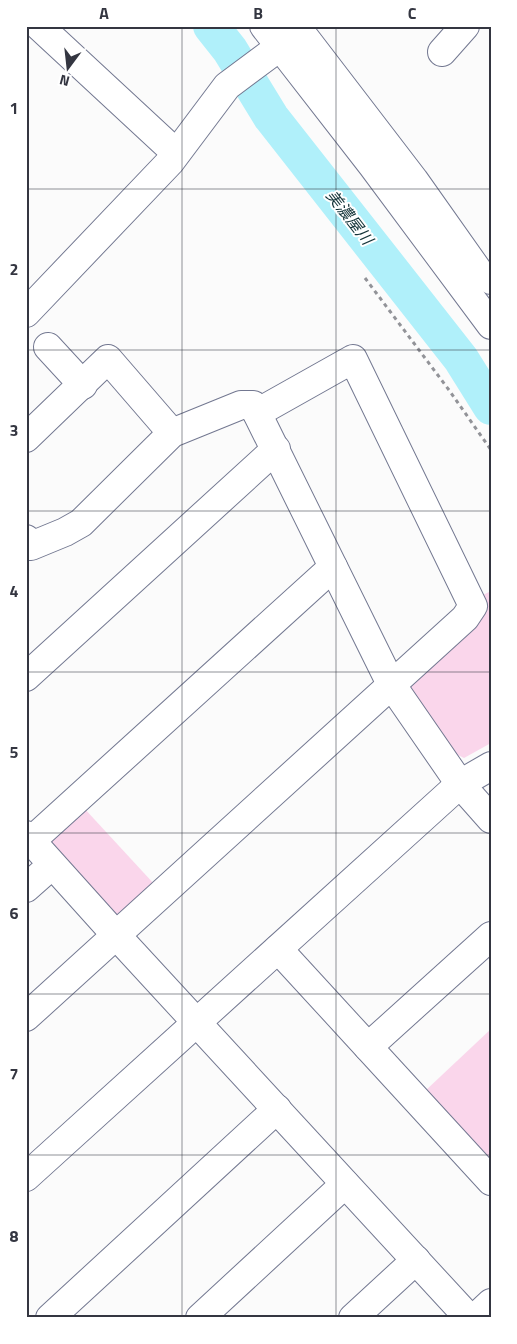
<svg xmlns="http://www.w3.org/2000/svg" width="517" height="1344" font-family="'Titillium Web','Noto Sans JP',sans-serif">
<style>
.green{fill:#fad6eb}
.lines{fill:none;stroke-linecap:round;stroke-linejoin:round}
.river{stroke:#b0f0fa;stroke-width:36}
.minor-casing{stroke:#737891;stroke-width:30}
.path{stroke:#929398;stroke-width:3;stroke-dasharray:4 4;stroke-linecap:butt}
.minor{stroke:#fff;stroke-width:28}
.grid{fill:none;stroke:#343641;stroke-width:1;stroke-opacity:0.55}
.labels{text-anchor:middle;stroke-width:4;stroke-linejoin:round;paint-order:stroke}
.water-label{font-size:16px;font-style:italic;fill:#133338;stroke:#fff}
.neatline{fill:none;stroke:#343641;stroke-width:2}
.grid-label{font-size:16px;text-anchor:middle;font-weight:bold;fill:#343641}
</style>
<rect width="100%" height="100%" fill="#fbfbfb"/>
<g class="green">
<polygon points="491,591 491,743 464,758 448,750 407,692 408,680 477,598"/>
<polygon points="83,807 155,885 122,917 113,916 48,846 51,835"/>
<polygon points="491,1029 491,1165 424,1092"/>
</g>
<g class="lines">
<polyline class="river" points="211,26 230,50 271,117 461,359 491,407"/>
<defs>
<g id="minor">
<polyline points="39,26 176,153"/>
<polyline points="264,26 372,165 491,325"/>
<polyline points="296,26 414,180 479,272 491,280"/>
<polyline points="442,52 465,26"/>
<polyline points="26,313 170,162 227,86 270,54 291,26"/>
<polyline points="48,347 83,385"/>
<polyline points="26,438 108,359 172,433"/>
<polyline points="26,539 31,546 65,532 81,523 172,433 241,405 253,405 391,684 460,784 491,819"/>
<polyline points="26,677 276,449"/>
<polyline points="26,835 115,934 469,1318"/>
<polyline points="31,841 333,567"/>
<polyline points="26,888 52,865"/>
<polyline points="491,936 368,1047 491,1181"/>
<polyline points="278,949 368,1047"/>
<polyline points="26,1017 465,618 473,606 353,359 257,413"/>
<polyline points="26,1177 460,784 491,766"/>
<polyline points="50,1318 277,1109"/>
<polyline points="200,1318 345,1184"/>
<polyline points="353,1318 416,1260"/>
<polyline points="475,1318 491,1303"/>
</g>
</defs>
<use href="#minor" class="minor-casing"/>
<polyline class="path" points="365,278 449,390 491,450"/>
<use href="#minor" class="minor"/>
</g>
<path class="grid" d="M182 26V1318M336 26V1318M26 189H491M26 350H491M26 511H491M26 672H491M26 833H491M26 994H491M26 1155H491"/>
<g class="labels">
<g class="water-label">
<text transform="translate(350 217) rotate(52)" y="6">美濃屋川</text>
</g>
</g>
<rect width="517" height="1344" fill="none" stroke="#ffffff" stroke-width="55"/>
<g transform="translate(68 68) rotate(195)" stroke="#ffffff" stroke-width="4" paint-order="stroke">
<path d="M0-4L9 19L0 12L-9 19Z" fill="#343641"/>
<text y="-8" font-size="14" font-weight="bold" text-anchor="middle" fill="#343641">N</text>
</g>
<rect x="28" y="28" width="462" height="1288" class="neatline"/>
<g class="grid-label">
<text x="104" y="19">A</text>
<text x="258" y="19">B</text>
<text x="412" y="19">C</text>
<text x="14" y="114">1</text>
<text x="14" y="275">2</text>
<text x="14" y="436">3</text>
<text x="14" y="597">4</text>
<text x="14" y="758">5</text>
<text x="14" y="919">6</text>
<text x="14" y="1080">7</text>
<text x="14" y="1242">8</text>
</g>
</svg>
